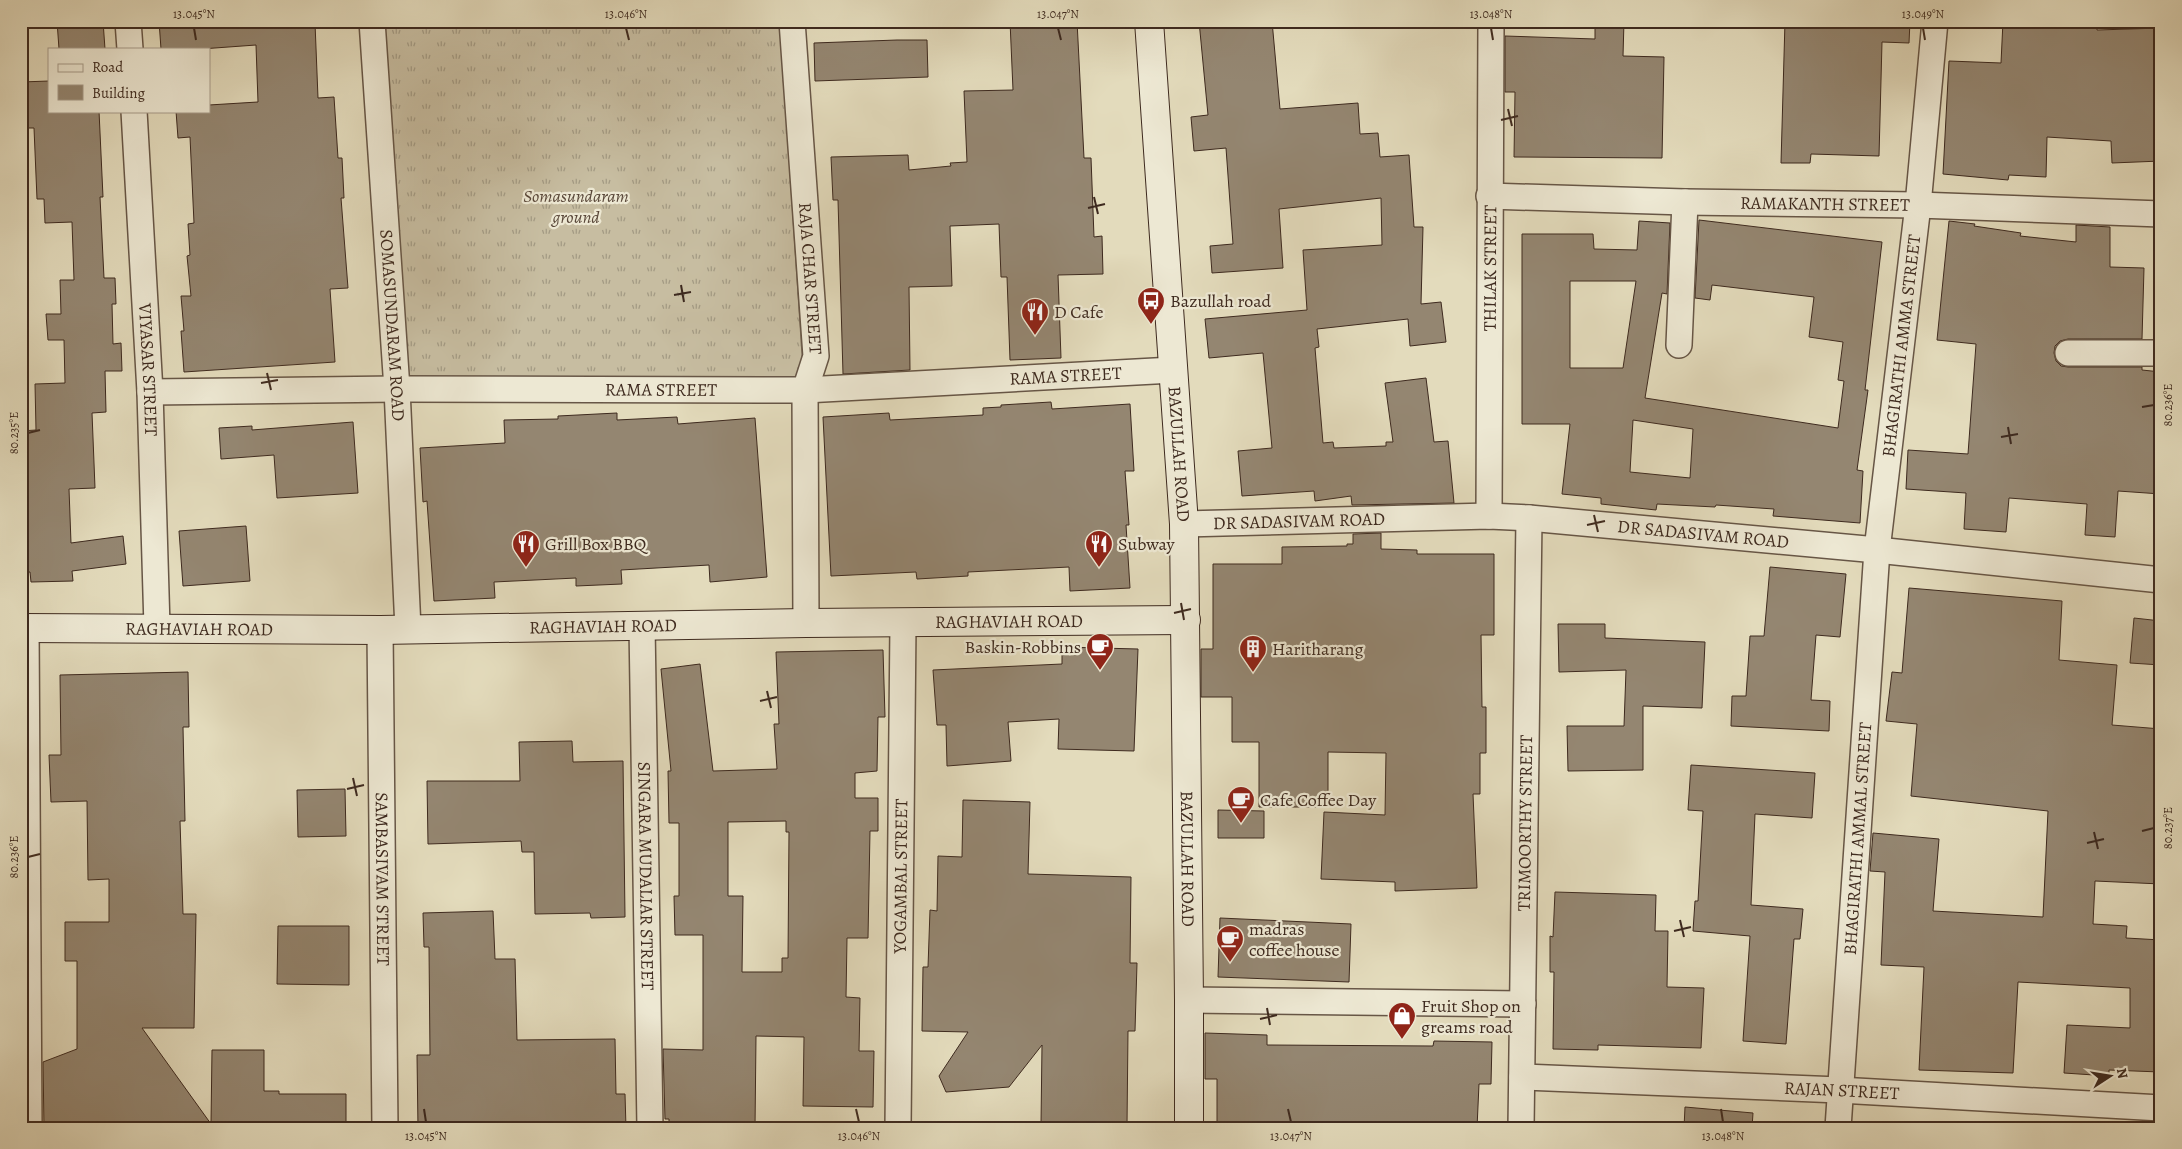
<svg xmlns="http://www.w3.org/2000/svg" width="2182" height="1149" font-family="Alegreya,serif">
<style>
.grass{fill:url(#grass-tufts);stroke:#827460}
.building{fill:#948671;stroke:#3e2a1f;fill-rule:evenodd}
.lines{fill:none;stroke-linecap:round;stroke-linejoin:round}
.street-casing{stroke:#675646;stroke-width:28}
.secondary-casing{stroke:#3e2a1f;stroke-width:30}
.street{stroke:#ede8d3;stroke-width:25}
.secondary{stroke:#ede8d3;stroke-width:28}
.ticks{fill:none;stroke:#3e2a1f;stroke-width:2}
.labels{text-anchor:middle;stroke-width:4.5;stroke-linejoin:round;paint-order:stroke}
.park-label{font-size:18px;font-style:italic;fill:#594739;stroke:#ede8d3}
.street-label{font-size:18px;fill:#3e2a1f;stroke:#ede8d3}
.poi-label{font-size:18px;fill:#3e2a1f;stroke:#ede8d3;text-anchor:start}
.neatline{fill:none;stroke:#3e2a1f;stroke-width:2}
.ticks-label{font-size:12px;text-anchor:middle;fill:#3e2a1f}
</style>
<defs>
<pattern id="grass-tufts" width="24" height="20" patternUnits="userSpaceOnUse" patternTransform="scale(1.25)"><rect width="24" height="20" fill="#c7bda1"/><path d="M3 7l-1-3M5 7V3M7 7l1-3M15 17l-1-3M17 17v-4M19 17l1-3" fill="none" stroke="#a39a83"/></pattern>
</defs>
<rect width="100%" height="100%" fill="#e3dbbc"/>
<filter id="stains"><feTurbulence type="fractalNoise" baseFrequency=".004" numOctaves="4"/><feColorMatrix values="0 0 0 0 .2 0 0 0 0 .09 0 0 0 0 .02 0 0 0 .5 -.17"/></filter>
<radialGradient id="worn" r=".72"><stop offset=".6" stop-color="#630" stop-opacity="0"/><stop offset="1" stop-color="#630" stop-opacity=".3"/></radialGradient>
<polygon class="grass" points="376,21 780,21 804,386 402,397"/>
<g class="building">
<polygon points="57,21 103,21 105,49 59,49"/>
<polygon points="159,21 239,21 239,26 315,23 318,98 334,97 338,158 342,158 344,198 341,198 348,288 330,289 335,362 184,372 181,331 184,331 181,296 191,296 187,256 190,255 188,224 194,223 190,137 178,138 176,111 209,111 209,105 258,102 256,45 201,49 161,49"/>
<polygon points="1010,21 1077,21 1084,158 1091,158 1094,237 1102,236 1103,274 1058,275 1061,358 1010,360 1007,277 1001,277 999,224 950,226 952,286 909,287 910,370 843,374 838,200 833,200 831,157 908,155 909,170 951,166 950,163 967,162 964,91 1013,90"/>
<polygon points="1199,21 1272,21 1280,109 1358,103 1360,134 1378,133 1380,157 1409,155 1414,227 1423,227 1421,304 1441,302 1446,342 1410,346 1408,319 1317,329 1319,347 1315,348 1323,443 1333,442 1334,448 1386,446 1386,442 1393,442 1385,383 1426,378 1434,442 1448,441 1454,503 1352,505 1351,496 1315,501 1314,491 1242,496 1238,451 1272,448 1263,353 1209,358 1205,319 1307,310 1303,250 1382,245 1381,198 1279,209 1283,268 1212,273 1210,246 1233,244 1226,148 1194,151 1191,117 1208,115"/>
<polygon points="1595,21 1624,21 1623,56 1664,57 1662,158 1514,157 1515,92 1505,92 1505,36 1595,39"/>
<polygon points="1785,21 1910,21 1909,43 1882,42 1879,156 1811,154 1810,163 1781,163"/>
<polygon points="2003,21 2097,21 2097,30 2161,28 2161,161 2112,163 2111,141 2047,137 2046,177 2009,175 2008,180 1943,174 1949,61 2001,63"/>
<polygon points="897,40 927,40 928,77 815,81 814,43"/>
<polygon points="49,81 49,111 99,111 103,197 100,197 104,278 115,278 116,304 112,304 113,344 121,343 122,371 105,371 106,412 92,413 95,488 69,489 71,543 123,536 126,564 72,571 73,581 31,582 30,572 21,572 21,431 36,430 35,384 65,383 64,340 48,340 46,314 61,314 60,280 74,280 72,222 45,223 44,199 37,199 34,128 21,128 21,82"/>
<path d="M1699 220 1882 242 1865 390H1868L1857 470 1863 471 1860 523 1773 516 1774 509 1716 505 1715 507 1657 504 1656 510 1601 504V498L1562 494 1570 424H1522V234H1593L1594 249 1637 250 1639 221 1670 223 1667 294 1662 293 1645 398 1838 428 1844 381 1838 380 1843 342 1809 337 1814 297 1712 285 1710 300 1695 298ZM1570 281H1636L1623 368H1570ZM1633 420 1693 429 1690 478 1630 472Z"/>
<polygon points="1949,221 1975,224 1974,226 2021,233 2020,236 2076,242 2076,225 2110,227 2110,267 2144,268 2142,339 2068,339 2060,341 2055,346 2054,353 2056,361 2061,366 2068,367 2142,367 2142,370 2161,372 2161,494 2118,491 2115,537 2085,535 2087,504 2009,498 2006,532 1964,529 1966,493 1906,489 1908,450 1968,454 1976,344 1937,340"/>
<polygon points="1051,402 1052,409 1130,404 1134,471 1125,471 1129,525 1126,525 1130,588 1070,591 1069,567 968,572 968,576 917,579 916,572 831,576 823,417 889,413 890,420 983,415 983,408 1001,407 1001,405"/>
<polygon points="617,413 617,420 677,417 678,424 755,418 767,577 710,582 709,565 621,570 622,584 576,586 576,578 494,582 495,598 434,601 427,501 423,502 420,448 505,443 504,420 558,419 558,416"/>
<polygon points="353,422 358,493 277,498 274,455 221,459 219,428 252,426 252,430"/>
<polygon points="246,526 250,581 183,586 179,531"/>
<polygon points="1381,533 1381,549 1417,550 1417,554 1494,554 1494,635 1481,635 1482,707 1486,707 1486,753 1480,753 1480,794 1473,794 1477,888 1395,891 1395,882 1321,879 1324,812 1385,815 1386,753 1328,752 1328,807 1259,807 1259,742 1232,742 1232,697 1201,697 1201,649 1213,649 1213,564 1282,564 1282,547 1347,546 1347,544 1353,544 1353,534"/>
<polygon points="1770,567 1846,574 1840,637 1816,635 1811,700 1830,701 1829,731 1731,726 1732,696 1746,696 1750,636 1764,636"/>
<polygon points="1909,588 2062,601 2059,660 2117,665 2112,725 2161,729 2161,884 2095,881 2093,924 2127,926 2126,938 2161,940 2160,1072 2109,1070 2109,1076 2064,1073 2067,1025 2130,1028 2130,988 2018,982 2013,1073 1919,1070 1924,967 1881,965 1885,872 1870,871 1873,833 1939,839 1933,911 2043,917 2048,811 1911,796 1917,724 1886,721 1892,672 1902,673"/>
<polygon points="2134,618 2161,621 2161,665 2130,663"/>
<polygon points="1558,624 1605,624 1605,638 1705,642 1702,708 1643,706 1643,770 1568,771 1567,726 1624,726 1626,670 1559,672"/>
<polygon points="1062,647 1138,649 1134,751 1058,749 1059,719 1008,722 1011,761 947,766 946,725 937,725 933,670 1062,664"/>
<path d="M883 650 885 717H878L877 771 855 773V798H878V831H870L868 938H847L846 997 860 998 859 1051H874L873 1107 803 1106 804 1037 756 1036 755 1128H669V1119H665L663 1049 703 1050V935H675L674 896H679V823H669L668 771H671L661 669 700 664 713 771 777 769 774 724H779L776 652ZM786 821V832H789L788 958H782V972H742L743 896H728V822Z"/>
<polygon points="188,672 189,727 183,727 185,821 180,821 183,914 196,914 194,1028 142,1028 211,1124 212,1050 264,1050 264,1091 279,1091 279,1094 346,1094 346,1128 44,1128 43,1062 77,1049 77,961 65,961 65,922 109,922 109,879 88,880 87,801 51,802 49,755 61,755 60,675"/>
<polygon points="572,741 573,762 623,761 625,917 591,918 590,913 535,914 534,852 522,852 521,841 428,844 427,781 520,781 519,742"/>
<polygon points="1691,765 1815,773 1812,818 1755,814 1751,905 1803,909 1800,939 1794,939 1786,1044 1743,1041 1750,936 1693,931 1695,901 1698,901 1703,811 1688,810"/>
<polygon points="345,789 346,836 298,837 297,790"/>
<polygon points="963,800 1030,802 1028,874 1131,877 1130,963 1137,963 1135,1031 1128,1031 1127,1125 1041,1124 1042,1045 1009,1087 946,1092 939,1076 968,1032 922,1031 923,967 928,967 930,910 937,911 938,856 962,857"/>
<polygon points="1218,810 1264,811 1264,838 1218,838"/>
<polygon points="1555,892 1656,895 1655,931 1668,931 1667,987 1704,988 1701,1048 1598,1045 1598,1050 1553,1049 1554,972 1550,972 1550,936 1553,937"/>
<polygon points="493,911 495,959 515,959 517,1040 615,1039 616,1094 625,1094 626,1128 418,1128 417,1055 430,1055 429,947 424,947 423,913"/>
<polygon points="1220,918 1351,924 1349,982 1218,977"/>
<polygon points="278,926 349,926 349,985 277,984"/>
<polygon points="1205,1033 1267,1035 1267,1045 1433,1046 1434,1041 1492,1042 1491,1084 1479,1084 1477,1128 1217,1128 1217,1079 1205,1079"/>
<polygon points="1685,1107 1753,1113 1752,1128 1684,1128"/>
</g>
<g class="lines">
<defs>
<g id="street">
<polyline points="128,21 130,49"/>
<path id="s1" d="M372 21 397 389 408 629"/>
<path id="s2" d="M792 21 816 356 805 390 806 623"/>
<path id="s3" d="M134 111 150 392 157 627"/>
<path id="s4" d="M1489 196 1685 202 1918 205 2161 214"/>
<polyline points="1679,345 1685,202"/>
<polyline points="2068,353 2161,353"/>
<path id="s5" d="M150 392 397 389 805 390 1173 370"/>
<path id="s6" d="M1489 516 1491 21"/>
<path id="s7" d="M1184 524 1489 516 1529 518 1877 550 2161 580"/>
<path id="s8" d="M642 625 650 1128"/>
<polyline points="26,627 29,1128"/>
<path id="s9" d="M380 630 385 1128"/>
<polyline points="1189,1000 1523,1004"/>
<path id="s10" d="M1522 1077 1839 1090 2161 1108"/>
<path id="s11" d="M898 1128 903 624"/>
<path id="s12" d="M1521 1128 1529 518"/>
<path id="s13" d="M1838 1128 1877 550 1918 205 1935 21"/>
</g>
<g id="secondary">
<path id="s14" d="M1149 21 1184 524 1189 1000V1128"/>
<path id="s15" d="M21 628 380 630 806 623 1186 620"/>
</g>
</defs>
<use href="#street" class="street-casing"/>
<use href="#secondary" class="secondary-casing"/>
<use href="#street" class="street"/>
<use href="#secondary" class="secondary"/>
</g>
<path class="ticks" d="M194 28 196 40M626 28 629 40M1058 28 1061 40M1491 28 1493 40M1923 28 1925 40M1508 109 1512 126M1501 120 1518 116M1094 197 1098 214M1088 208 1105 204M681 285 684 302M674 295 691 292M267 373 271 390M261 383 278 380M2142 407 2154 405M2008 427 2011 444M28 433 40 430M2001 437 2018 434M1594 515 1598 532M1587 525 1605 521M1181 603 1184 620M1174 613 1191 609M767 691 771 708M760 701 777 697M353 778 357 796M347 789 364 785M2142 831 2154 828M2094 832 2098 849M2087 843 2104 839M28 857 40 854M1680 920 1684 937M1674 931 1691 927M1267 1008 1270 1025M1260 1019 1277 1015M424 1109 426 1122M856 1109 859 1122M1288 1109 1291 1122M1721 1109 1723 1122"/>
<defs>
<symbol id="bus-pin" viewBox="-11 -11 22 30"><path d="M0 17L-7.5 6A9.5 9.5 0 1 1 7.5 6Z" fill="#8f2418" stroke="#ede8d3"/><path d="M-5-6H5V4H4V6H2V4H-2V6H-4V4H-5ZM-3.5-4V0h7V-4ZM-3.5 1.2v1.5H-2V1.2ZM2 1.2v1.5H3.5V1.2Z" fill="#fff"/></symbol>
<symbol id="restaurant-pin" viewBox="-11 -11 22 30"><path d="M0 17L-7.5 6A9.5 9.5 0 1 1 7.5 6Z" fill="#8f2418" stroke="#ede8d3"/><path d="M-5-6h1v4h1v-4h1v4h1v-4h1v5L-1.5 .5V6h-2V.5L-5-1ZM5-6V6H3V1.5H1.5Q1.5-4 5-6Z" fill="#fff"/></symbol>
<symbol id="cafe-pin" viewBox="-11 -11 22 30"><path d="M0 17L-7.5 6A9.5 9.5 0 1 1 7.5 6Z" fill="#8f2418" stroke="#ede8d3"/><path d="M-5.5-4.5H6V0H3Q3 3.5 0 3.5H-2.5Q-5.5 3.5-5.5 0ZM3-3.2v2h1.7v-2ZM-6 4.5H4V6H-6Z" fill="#fff"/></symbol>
<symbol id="building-pin" viewBox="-11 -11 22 30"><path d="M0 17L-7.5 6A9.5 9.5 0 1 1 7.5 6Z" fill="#8f2418" stroke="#ede8d3"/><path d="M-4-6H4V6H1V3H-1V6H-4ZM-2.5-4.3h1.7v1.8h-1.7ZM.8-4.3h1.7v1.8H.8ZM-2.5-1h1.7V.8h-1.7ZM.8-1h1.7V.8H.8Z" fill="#fff"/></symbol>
<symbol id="shop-pin" viewBox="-11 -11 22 30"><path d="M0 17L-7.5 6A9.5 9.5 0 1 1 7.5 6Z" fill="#8f2418" stroke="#ede8d3"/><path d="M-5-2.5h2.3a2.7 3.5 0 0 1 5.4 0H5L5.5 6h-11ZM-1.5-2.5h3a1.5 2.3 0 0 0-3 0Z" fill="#fff"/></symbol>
</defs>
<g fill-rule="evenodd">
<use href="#bus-pin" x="1135" y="285" width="32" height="43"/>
<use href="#restaurant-pin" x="1019" y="296" width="32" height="43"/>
<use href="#restaurant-pin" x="510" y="528" width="32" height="43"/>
<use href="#restaurant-pin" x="1083" y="528" width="32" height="43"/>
<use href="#cafe-pin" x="1084" y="631" width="32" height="43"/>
<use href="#building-pin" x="1237" y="633" width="32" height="43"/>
<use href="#cafe-pin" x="1225" y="784" width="32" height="43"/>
<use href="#cafe-pin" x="1214" y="923" width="32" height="43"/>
<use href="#shop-pin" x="1386" y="1000" width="32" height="43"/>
</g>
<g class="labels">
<g class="park-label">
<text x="576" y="202">Somasundaram<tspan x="576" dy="21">ground</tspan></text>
</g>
<g class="street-label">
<text dy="6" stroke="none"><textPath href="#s4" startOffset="336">RAMAKANTH STREET</textPath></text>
<text dy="6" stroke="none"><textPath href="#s6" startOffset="248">THILAK STREET</textPath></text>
<text dy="6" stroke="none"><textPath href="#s2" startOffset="258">RAJA CHAR STREET</textPath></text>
<text dy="6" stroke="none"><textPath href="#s1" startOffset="305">SOMASUNDARAM ROAD</textPath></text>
<text dy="6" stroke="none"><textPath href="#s13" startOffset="785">BHAGIRATHI AMMA STREET</textPath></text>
<text dy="6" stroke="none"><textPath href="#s3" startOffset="259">VIYASAR STREET</textPath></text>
<text dy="6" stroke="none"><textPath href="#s5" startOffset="916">RAMA STREET</textPath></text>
<text dy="6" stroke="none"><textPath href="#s5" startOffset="511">RAMA STREET</textPath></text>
<text dy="6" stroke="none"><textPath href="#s14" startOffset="434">BAZULLAH ROAD</textPath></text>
<text dy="6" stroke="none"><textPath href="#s7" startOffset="115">DR SADASIVAM ROAD</textPath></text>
<text dy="6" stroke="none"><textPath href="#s7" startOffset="520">DR SADASIVAM ROAD</textPath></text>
<text dy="6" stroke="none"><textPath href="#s15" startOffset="988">RAGHAVIAH ROAD</textPath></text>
<text dy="6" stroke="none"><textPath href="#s15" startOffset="582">RAGHAVIAH ROAD</textPath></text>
<text dy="6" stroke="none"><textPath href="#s15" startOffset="178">RAGHAVIAH ROAD</textPath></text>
<text dy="6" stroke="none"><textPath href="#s12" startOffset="305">TRIMOORTHY STREET</textPath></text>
<text dy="6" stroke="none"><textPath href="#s13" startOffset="290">BHAGIRATHI AMMAL STREET</textPath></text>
<text dy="6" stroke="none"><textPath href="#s14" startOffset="839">BAZULLAH ROAD</textPath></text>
<text dy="6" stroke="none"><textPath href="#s8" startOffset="251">SINGARA MUDALIAR STREET</textPath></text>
<text dy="6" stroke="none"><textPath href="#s11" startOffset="252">YOGAMBAL STREET</textPath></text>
<text dy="6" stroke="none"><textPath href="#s9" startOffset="249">SAMBASIVAM STREET</textPath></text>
<text dy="6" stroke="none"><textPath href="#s10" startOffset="320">RAJAN STREET</textPath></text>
</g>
<g class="poi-label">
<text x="1170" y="307">Bazullah road</text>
<text x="1054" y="318">D Cafe</text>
<text x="545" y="550">Grill Box BBQ</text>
<text x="1118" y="550">Subway</text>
<text x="1081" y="653" text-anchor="end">Baskin-Robbins</text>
<text x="1272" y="655">Haritharang</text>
<text x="1260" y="806">Cafe Coffee Day</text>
<text x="1249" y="935">madras<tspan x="1249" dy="21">coffee house</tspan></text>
<text x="1421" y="1012">Fruit Shop on<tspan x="1421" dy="21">greams road</tspan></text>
</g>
</g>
<rect width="2182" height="1149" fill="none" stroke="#e3dbbc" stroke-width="55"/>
<rect x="48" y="48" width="162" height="65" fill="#ede8d3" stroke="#a79c8b"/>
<rect x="58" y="64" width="25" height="8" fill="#ede8d3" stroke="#a79c8b"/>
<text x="92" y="72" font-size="15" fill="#3e2a1f">Road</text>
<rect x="58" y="85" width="25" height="15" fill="#948671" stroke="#a79c8b"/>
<text x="92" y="98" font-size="15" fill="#3e2a1f">Building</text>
<g transform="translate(2110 1076) rotate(78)" stroke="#ede8d3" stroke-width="4" paint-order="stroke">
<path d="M0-4L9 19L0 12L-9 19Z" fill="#3e2a1f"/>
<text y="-8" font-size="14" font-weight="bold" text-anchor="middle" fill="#3e2a1f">N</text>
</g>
<rect x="28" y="28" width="2126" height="1094" class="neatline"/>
<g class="ticks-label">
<text x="194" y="18">13.045°N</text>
<text x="626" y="18">13.046°N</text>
<text x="1058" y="18">13.047°N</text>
<text x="1491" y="18">13.048°N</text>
<text x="1923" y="18">13.049°N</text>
<text transform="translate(2168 405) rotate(-90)" y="4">80.236°E</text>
<text transform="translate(14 433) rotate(-90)" y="4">80.235°E</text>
<text transform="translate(2168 828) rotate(-90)" y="4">80.237°E</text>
<text transform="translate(14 857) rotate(-90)" y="4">80.236°E</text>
<text x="426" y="1140">13.045°N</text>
<text x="859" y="1140">13.046°N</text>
<text x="1291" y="1140">13.047°N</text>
<text x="1723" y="1140">13.048°N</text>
</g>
<rect width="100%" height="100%" filter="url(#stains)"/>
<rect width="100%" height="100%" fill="url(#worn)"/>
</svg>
